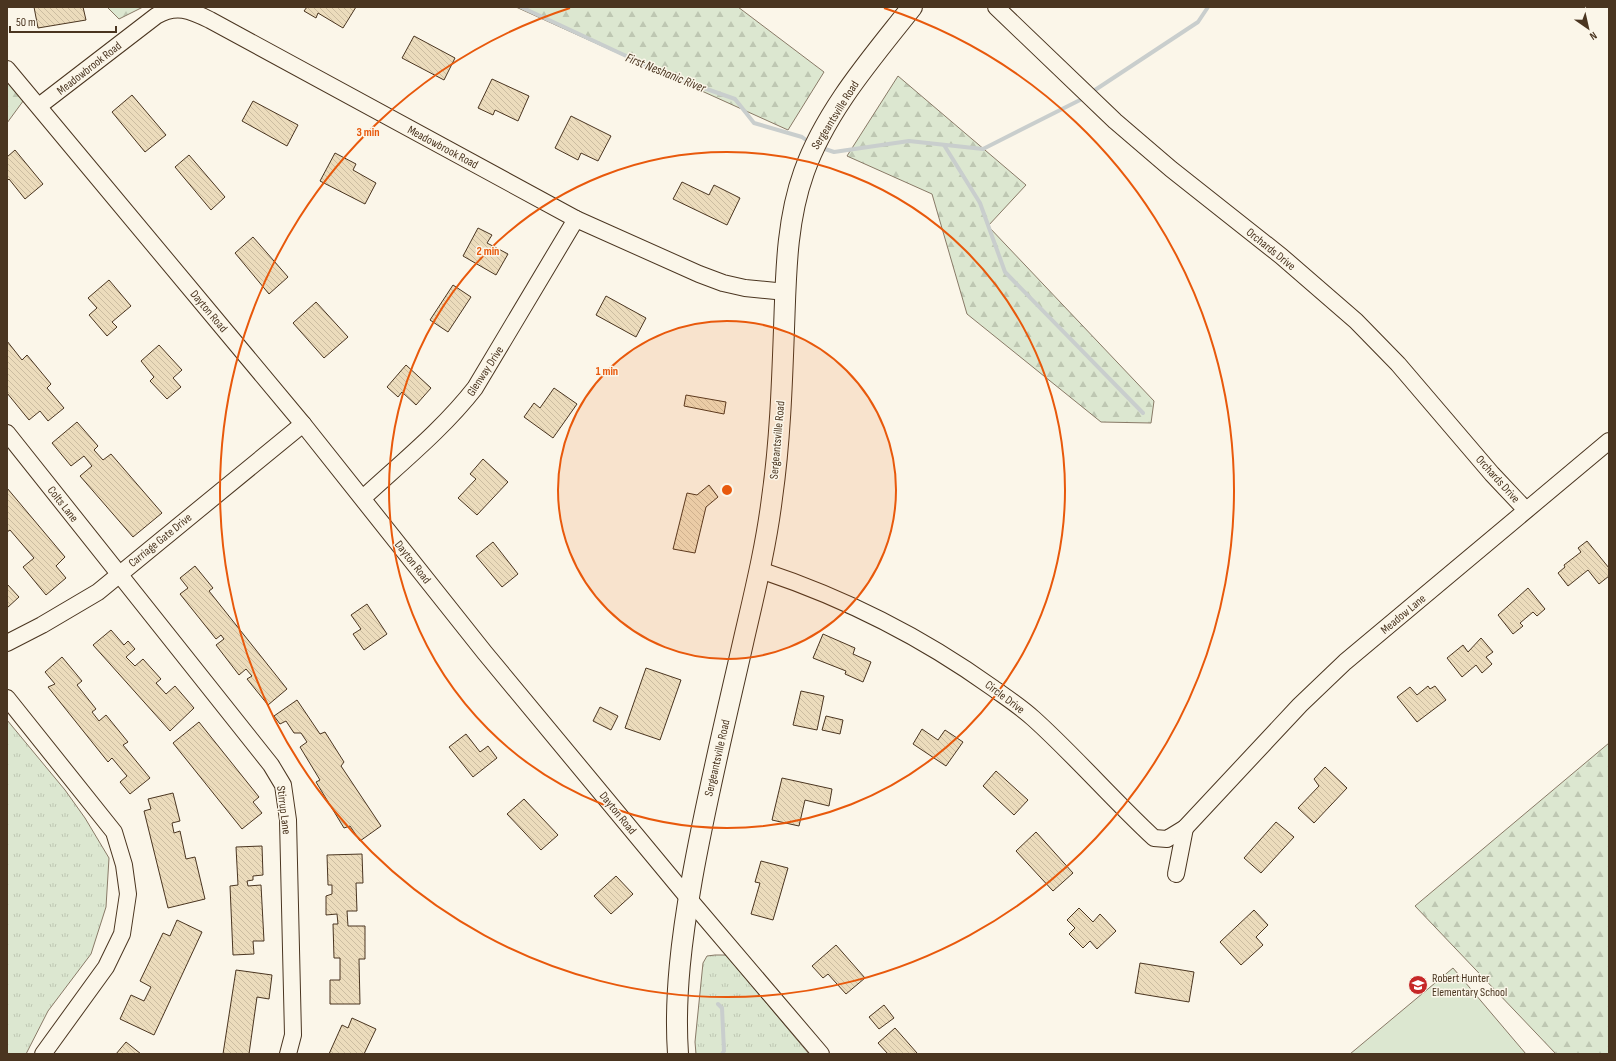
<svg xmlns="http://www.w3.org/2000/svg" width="1616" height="1061" font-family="'Sofia Sans Condensed',sans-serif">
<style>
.grass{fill:url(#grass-tufts);stroke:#887966}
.forest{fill:url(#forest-firs);stroke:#887966}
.pitch{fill:#dce7d0;stroke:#887966}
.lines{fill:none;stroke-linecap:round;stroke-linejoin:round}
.stream{stroke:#c9cecd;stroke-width:4}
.building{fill:url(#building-back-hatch);stroke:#4a3520}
.minor-casing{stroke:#4a3520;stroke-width:18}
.major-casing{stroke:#4a3520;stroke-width:22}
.minor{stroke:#fbf6e9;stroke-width:16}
.major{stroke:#fbf6e9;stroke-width:20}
.ring{fill:none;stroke:#e8590c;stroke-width:2}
.labels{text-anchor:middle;stroke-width:3;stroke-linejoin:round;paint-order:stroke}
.street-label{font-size:12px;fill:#4a3520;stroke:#fbf6e9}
.poi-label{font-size:12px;fill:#4a3520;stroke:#fbf6e9;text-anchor:start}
.water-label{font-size:13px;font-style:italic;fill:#4a3520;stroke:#fbf6e9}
.centre{fill:#e8590c;stroke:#fbf6e9;stroke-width:2}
.ring-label{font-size:12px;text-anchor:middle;font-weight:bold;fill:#e8590c;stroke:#fbf6e9;stroke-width:3;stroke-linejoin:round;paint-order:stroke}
</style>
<defs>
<pattern id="grass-tufts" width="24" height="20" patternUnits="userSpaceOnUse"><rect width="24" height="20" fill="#dce7d0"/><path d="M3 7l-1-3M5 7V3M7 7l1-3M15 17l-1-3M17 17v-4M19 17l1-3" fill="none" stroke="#bec7b2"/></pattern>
<pattern id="forest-firs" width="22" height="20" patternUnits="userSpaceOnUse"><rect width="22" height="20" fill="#dce7d0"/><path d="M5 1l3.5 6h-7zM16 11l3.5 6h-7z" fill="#bec7b2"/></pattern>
<pattern id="building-back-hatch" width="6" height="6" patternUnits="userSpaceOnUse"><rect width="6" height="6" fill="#ecdcbc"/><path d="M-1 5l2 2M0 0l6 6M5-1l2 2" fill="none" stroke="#ccbda1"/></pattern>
</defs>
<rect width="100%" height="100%" fill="#fbf6e9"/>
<g class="grass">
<polygon points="7,720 65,790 85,818 109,858 106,907 91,954 48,1011 26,1054 7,1054"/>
<polygon points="715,955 726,955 809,1054 696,1054 695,1042 703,963 707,956"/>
</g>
<g class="forest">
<polygon points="107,7 143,7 119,19"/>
<polygon points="516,7 738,7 824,72 788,130"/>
<polygon points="7,62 29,93 7,123"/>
<polygon points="898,76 1026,185 988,226 1154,401 1151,423 1101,422 967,314 932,194 847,156"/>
<polygon points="1609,743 1609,1054 1556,1054 1415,906"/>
</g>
<polygon class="pitch" points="1453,968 1526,1054 1350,1054"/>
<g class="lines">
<g class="stream">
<polyline points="521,7 667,75 735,99 754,123 802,137 806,140"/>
<polyline points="1095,90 1198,22 1208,7"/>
<polyline points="944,145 980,203 1005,272 1143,413"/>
<polyline points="825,149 834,152 909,141 983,149 1080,100"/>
<polyline points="718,1004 722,1008 724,1051 722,1054"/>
</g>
</g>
<g class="building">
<polygon points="34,7 83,7 86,20 38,28"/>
<polygon points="307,7 356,7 343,28 318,13 316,18 304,11"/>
<polygon points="414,36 455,58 444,80 402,58"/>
<polygon points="492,79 529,96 518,121 495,110 493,115 478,108"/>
<polygon points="132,95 166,135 145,152 112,112"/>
<polygon points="253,101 298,125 287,146 242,121"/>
<polygon points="571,116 611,136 598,161 581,153 578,160 555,148"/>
<polygon points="15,150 43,184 25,199 9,179 7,181 7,157"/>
<polygon points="335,153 356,164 353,170 376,183 365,204 320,181"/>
<polygon points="189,155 225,197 211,210 175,167"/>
<polygon points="682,182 709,195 714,185 740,198 727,225 673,199"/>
<polygon points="478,228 492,235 487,243 508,254 496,275 463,256"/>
<polygon points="253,237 288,277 269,294 235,253"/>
<polygon points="109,280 131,306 112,322 117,327 107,336 89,315 97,308 88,298"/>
<polygon points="453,285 471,297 448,332 430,320"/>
<polygon points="606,296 646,318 636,337 596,315"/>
<polygon points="316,302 348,337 324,358 293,323"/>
<polygon points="7,341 22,360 27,355 51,384 47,388 64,408 48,421 40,411 29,420 7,393"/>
<polygon points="159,345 182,370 173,378 181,387 167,399 150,381 154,377 141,361"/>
<polygon points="406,365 431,388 416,405 402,392 398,397 387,387"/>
<polygon points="554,388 577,404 553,438 524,417 534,403 540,408"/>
<polygon points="686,395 726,402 724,414 684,406"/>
<polygon points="77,422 98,446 94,450 103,460 111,454 162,513 133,537 80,476 92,466 84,456 71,466 52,443"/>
<polygon points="483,459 508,482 477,515 458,498 476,479 470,474"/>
<polygon points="709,485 718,497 706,507 695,553 673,549 687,493 697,495"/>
<polygon points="7,488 65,557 56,566 66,578 46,595 23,567 34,558 10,530 7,532"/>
<polygon points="1587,541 1609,568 1609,576 1599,584 1588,570 1568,586 1558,573 1565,567 1564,565 1581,552 1578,548"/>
<polygon points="493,542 518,574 502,587 476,556"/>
<polygon points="195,566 213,588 209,591 287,689 268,705 247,679 252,676 246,669 239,675 216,645 224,639 221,635 216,639 180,594 188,588 180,578"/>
<polygon points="7,584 19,597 7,608"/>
<polygon points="1528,588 1545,609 1537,616 1533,612 1520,623 1523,626 1513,634 1498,615"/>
<polygon points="367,604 387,634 364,650 353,634 361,629 351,615"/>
<polygon points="111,630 124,645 128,641 135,649 126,657 135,666 143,659 161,679 156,683 166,694 175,686 194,708 170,731 93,645"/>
<polygon points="823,634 855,648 853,654 871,662 863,682 845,674 846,671 813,658"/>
<polygon points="1481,638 1493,652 1486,657 1492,664 1482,673 1476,665 1462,677 1447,658 1463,645 1468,652"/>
<polygon points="62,657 82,681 77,685 96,709 92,712 99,721 106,715 128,742 123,745 150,778 130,794 120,782 127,776 112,758 108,762 48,687 55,684 45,672"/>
<polygon points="646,668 681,680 660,740 625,728"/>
<polygon points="1428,686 1430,689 1435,686 1446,700 1417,722 1397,697 1410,687 1417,695"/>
<polygon points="801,691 824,696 817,730 793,725"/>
<polygon points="297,700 320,734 325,732 344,762 341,766 381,826 360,841 350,826 344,828 316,782 320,780 300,747 307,742 301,733 294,733 286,721 280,724 274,716"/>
<polygon points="600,707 618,716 611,730 593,721"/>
<polygon points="826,716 843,720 840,734 822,730"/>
<polygon points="199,722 259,797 253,802 262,813 242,829 173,743"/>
<polygon points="922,729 938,740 945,730 963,742 946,766 913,744"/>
<polygon points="466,734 480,752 488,746 497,758 473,777 449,747"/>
<polygon points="1325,767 1347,788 1314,823 1298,808 1319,786 1314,779"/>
<polygon points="996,771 1028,800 1014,815 983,786"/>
<polygon points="782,778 832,789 829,806 805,800 799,826 772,820"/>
<polygon points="173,793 180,821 172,823 174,833 180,831 186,859 195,857 205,899 168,908 144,811 151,809 148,799"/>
<polygon points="524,799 558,835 541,850 507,814"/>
<polygon points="1276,822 1294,837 1261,873 1244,858"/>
<polygon points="1036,832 1073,873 1053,891 1016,851"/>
<polygon points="262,846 263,875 253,876 253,880 247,881 248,886 261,885 264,941 253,941 254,954 233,955 230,886 238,885 236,847"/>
<polygon points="362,854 363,883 356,883 357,911 347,911 348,926 365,926 365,959 359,959 360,1004 330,1004 330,980 340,980 340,958 334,958 333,924 338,924 337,914 326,915 326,896 332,894 332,885 328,885 327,855"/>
<polygon points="761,861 788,868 773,920 751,914 760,883 755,882"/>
<polygon points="616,876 633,894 611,914 594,896"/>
<polygon points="1079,908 1093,922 1100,914 1116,931 1097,949 1090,941 1083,948 1069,934 1075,928 1067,920"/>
<polygon points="1254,910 1268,925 1256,937 1263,945 1241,965 1220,942"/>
<polygon points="177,920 202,932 154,1035 120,1019 131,995 144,1001 151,987 140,981 163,933 170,936"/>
<polygon points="836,945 865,978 846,994 828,974 823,978 812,966"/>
<polygon points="1140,963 1194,972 1189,1002 1135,993"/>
<polygon points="236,970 272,975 269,999 257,997 249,1054 223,1054"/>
<polygon points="884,1005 894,1018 879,1029 869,1017"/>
<polygon points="352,1018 376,1029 364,1054 329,1054 342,1025 348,1028"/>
<polygon points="895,1028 917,1053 916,1054 888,1054 878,1043"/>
<polygon points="126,1042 141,1054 116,1054"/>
</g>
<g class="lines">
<defs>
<g id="minor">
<polyline points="996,7 1115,121 1171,169 1281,256 1356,321 1398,364 1492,474 1526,510"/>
<polyline points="7,69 303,424 485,653 689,899 821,1054"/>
<path d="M39 106 156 16C176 4 190 10 210 20L576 219 699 274 723 283 745 288 786 292"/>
<polyline points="7,433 271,765 283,785 288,820 293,1035 288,1054"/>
<path d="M363 498C402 462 443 429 475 388L576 219"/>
<path d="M760 570C842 597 922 637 993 688 1007 698 1021 707 1034 719 1076 757 1113 800 1154 838L1167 839 1185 828 1300 705 1345 662 1609 441"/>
<polyline points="7,643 42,625 98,592 303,424"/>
<polyline points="7,698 114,832 124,865 128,894 122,934 106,967 43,1054"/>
<polyline points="1176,874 1185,828"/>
</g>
<path id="major" d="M678 1054C674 996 682 936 692 879 706 800 725 722 743 643 754 595 766 547 772 498 780 442 782 385 784 329 786 276 786 222 804 172 826 110 872 58 912 7"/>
</defs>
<use href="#minor" class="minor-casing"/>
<use href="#major" class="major-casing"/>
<use href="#minor" class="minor"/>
<use href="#major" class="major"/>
</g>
<circle cx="727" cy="490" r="169" fill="#e8590c" fill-opacity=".12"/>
<g class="ring">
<circle cx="727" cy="490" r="169"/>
<circle cx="727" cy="490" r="338"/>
<path d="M884 8A507 507 0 1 1 570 8"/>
</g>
<defs>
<symbol id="school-disc" viewBox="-11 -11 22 22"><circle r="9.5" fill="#c62828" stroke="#fbf6e9"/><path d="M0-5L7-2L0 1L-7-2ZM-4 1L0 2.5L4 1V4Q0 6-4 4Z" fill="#fff"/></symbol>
</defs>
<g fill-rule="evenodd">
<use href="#school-disc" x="1407" y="974" width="22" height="22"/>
</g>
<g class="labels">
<g class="street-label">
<text transform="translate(89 68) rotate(-38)" y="4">Meadowbrook Road</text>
<text transform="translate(835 115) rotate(-58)" y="4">Sergeantsville Road</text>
<text transform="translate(443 147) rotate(28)" y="4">Meadowbrook Road</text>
<text transform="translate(1271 249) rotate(39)" y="4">Orchards Drive</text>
<text transform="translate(209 311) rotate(50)" y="4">Dayton Road</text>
<text transform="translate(485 371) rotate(-57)" y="4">Glenway Drive</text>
<text transform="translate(777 440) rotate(-85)" y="4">Sergeantsville Road</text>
<text transform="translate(1498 479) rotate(48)" y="4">Orchards Drive</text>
<text transform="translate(63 504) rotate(52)" y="4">Colts Lane</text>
<text transform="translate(160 540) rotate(-39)" y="4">Carriage Gate Drive</text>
<text transform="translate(413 562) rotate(52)" y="4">Dayton Road</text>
<text transform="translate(1403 614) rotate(-40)" y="4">Meadow Lane</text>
<text transform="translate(1005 697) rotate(37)" y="4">Circle Drive</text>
<text transform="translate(717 758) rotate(-77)" y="4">Sergeantsville Road</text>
<text transform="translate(284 810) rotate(83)" y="4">Stirrup Lane</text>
<text transform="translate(618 813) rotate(51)" y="4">Dayton Road</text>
</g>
<g class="poi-label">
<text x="1432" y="982">Robert Hunter<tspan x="1432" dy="14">Elementary School</tspan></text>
</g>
<g class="water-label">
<text transform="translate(666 72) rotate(22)" y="5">First Neshanic River</text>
</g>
</g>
<circle cx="727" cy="490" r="6" class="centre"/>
<g class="ring-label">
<text x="368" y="136">3 min</text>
<text x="488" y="255">2 min</text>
<text x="607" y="375">1 min</text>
</g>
<rect width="1616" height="1061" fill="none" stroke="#4a3520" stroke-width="16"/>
<g transform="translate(1588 28) rotate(146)" stroke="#fbf6e9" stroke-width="3" paint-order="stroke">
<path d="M0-3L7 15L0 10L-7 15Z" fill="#4a3520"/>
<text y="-6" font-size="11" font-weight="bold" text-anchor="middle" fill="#4a3520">N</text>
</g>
<path d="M10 26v6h106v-6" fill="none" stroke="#4a3520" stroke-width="2"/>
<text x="16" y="26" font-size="12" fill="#4a3520" stroke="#fbf6e9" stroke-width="3" paint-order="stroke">50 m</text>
</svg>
